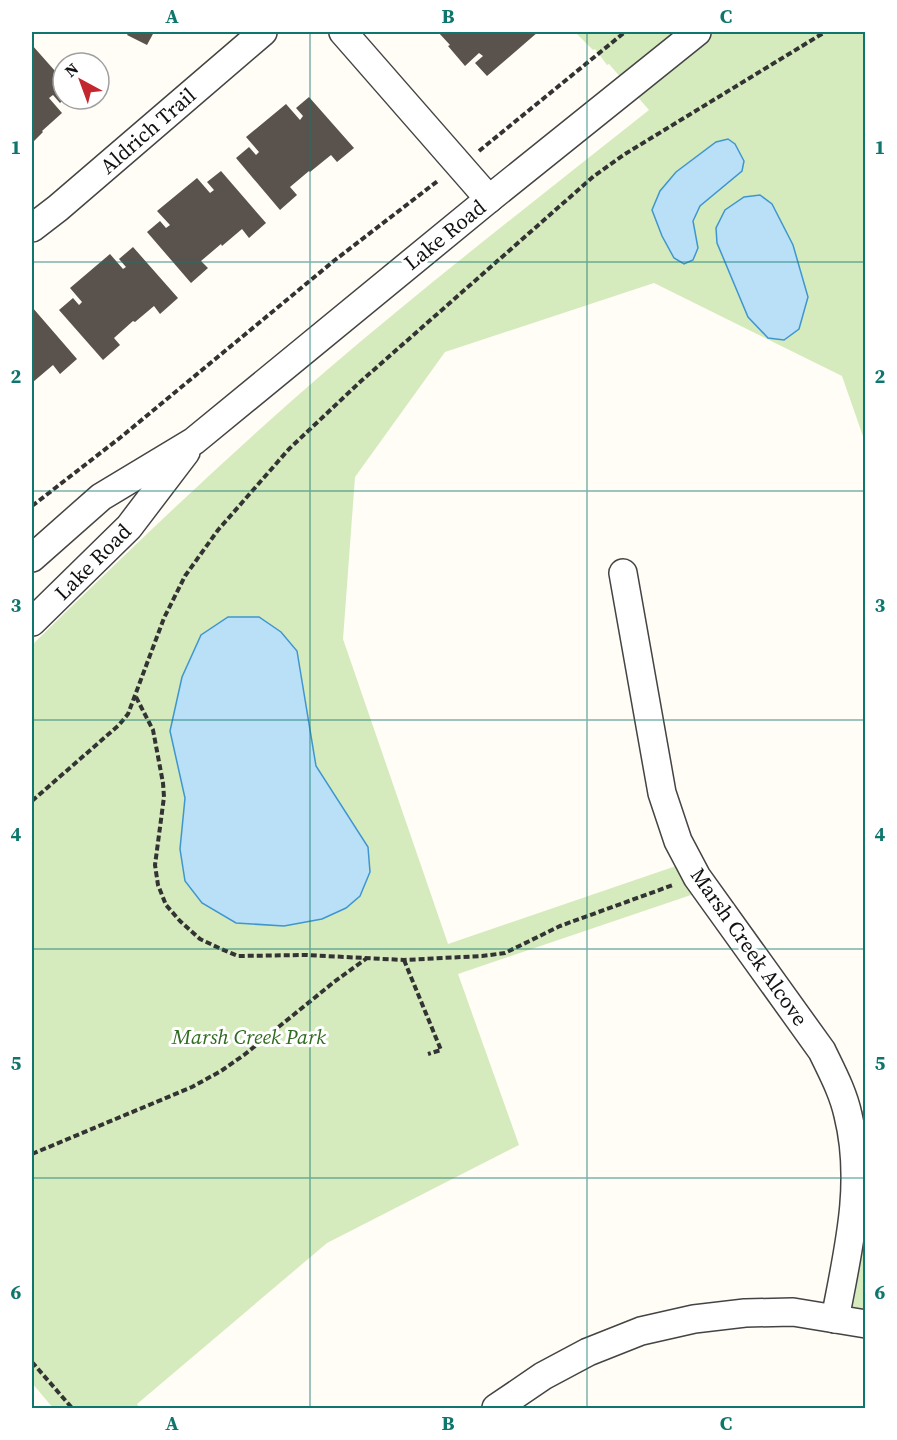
<svg xmlns="http://www.w3.org/2000/svg" width="897" height="1440" font-family="'Source Serif 4',serif">
<style>
.green{fill:#d5ebbd}
.water{fill:#b9e0f7;stroke:#3f96cf;stroke-width:1.5}
.building{fill:#5a524d}
.lines{fill:none;stroke-linecap:round;stroke-linejoin:round}
.minor-casing{stroke:#444;stroke-width:30}
.path{stroke:#333;stroke-width:4;stroke-dasharray:6 3;stroke-linecap:butt}
.minor{stroke:#fff;stroke-width:27}
.grid{fill:none;stroke:#0f766e;stroke-width:1.5;stroke-opacity:0.55}
.labels{text-anchor:middle;stroke-width:6;stroke-linejoin:round;paint-order:stroke}
.street-label{font-size:21px;fill:#111;stroke:#fff}
.park-label{font-size:21px;font-style:italic;fill:#2f6b1f;stroke:#fff}
.neatline{fill:none;stroke:#0f766e;stroke-width:2}
.grid-label{font-size:20px;text-anchor:middle;font-weight:bold;fill:#0f766e}
</style>
<rect width="100%" height="100%" fill="#fffdf5"/>
<g class="green">
<path d="M575 32H865V442L842 376 654 283 445 352 355 477 343 639 448 944 676 866 691 895 458 974 519 1145 327 1243 137 1404 140 1408H53L32 1383V645C128 551 225 458 327 370 432 280 541 196 649 110L609 64 607 65 595 49 593 50Z"/>
<polygon points="865,1202 865,1324 835,1319"/>
</g>
<g class="water">
<polygon points="728,139 735,144 744,161 742,171 700,206 693,221 698,248 693,260 684,264 674,258 662,236 652,210 660,191 676,172 716,142"/>
<polygon points="760,195 772,204 793,245 808,297 799,329 784,340 768,338 748,317 717,243 716,228 725,210 744,197"/>
<polygon points="228,617 259,617 281,632 297,651 316,766 368,847 370,872 360,896 346,908 322,919 284,926 236,923 202,903 185,881 180,849 185,798 170,731 182,677 201,635"/>
</g>
<g class="building">
<polygon points="129,32 154,32 147,45 127,35"/>
<polygon points="438,32 538,32 487,76 475,63 483,56 479,53 465,66 448,46 450,45"/>
<polygon points="32,45 63,80 63,100 60,103 53,95 49,98 62,113 42,131 43,132 32,143"/>
<polygon points="309,97 354,148 337,162 331,155 310,172 309,171 290,187 297,195 280,210 236,158 249,147 256,155 259,152 246,137 286,104 300,120 303,116 296,108"/>
<polygon points="221,171 266,223 249,238 242,229 222,246 221,244 201,261 208,268 191,283 147,232 160,221 166,228 170,225 157,211 197,178 210,193 214,190 207,182"/>
<polygon points="133,247 178,298 160,314 154,306 135,322 133,321 114,338 120,345 103,360 59,310 73,298 79,305 82,302 70,288 110,254 123,269 126,267 119,259"/>
<polygon points="32,307 77,359 60,374 53,365 33,382 32,380"/>
</g>
<g class="lines">
<defs>
<g id="minor">
<polyline points="343,32 489,199"/>
<polyline points="32,228 58,208 263,32"/>
<polyline points="32,558 101,497 194,441 489,199 697,32"/>
<path d="M623 573 662 793 678 841 697 877 822 1051C832 1072 843 1092 848 1115 865 1183 848 1251 835 1319"/>
<polyline points="32,622 129,527 186,452"/>
<polyline points="496,1408 543,1376 588,1352 641,1331 694,1319 745,1313 793,1312 866,1324"/>
</g>
</defs>
<use href="#minor" class="minor-casing"/>
<g class="path">
<polyline points="479,151 625,32"/>
<polyline points="32,506 121,437 335,260 439,180"/>
<polyline points="136,697 153,730 163,783 164,797 155,865 158,885 166,905 180,921 200,939 219,948 238,956 306,955 404,960 482,956 505,953 560,926 673,885"/>
<polyline points="32,801 119,725 128,714 164,618 185,576 218,530 289,449 360,382 594,176 625,154 825,32"/>
<polyline points="404,960 441,1050 428,1054"/>
<polyline points="32,1154 192,1087 221,1071 244,1055 334,982 367,958"/>
<polyline points="32,1362 72,1408"/>
</g>
<use href="#minor" class="minor"/>
</g>
<path class="grid" d="M310 32V1408M587 32V1408M32 262H866M32 491H866M32 720H866M32 949H866M32 1178H866"/>
<g class="labels">
<g class="street-label">
<text transform="translate(148 131) rotate(-41)" y="7">Aldrich Trail</text>
<text transform="translate(445 235) rotate(-39)" y="7">Lake Road</text>
<text transform="translate(93 562) rotate(-45)" y="7">Lake Road</text>
<text transform="translate(749 947) rotate(55)" y="7">Marsh Creek Alcove</text>
</g>
<g class="park-label">
<text x="249" y="1044">Marsh Creek Park</text>
</g>
</g>
<rect width="897" height="1440" fill="none" stroke="#ffffff" stroke-width="66"/>
<g transform="translate(81 81) rotate(319)"><circle r="28" fill="#ffffff" stroke="#a0a0a0" stroke-width="1.5"/>
<path d="M0-4.5L10 22L0 15L-10 22Z" fill="#c4262e"/>
<text y="-9" font-size="16" font-weight="bold" text-anchor="middle" fill="#111111">N</text>
</g>
<rect x="33" y="33" width="831" height="1374" class="neatline"/>
<g class="grid-label">
<text x="172" y="23">A</text>
<text x="448" y="23">B</text>
<text x="726" y="23">C</text>
<text x="16" y="154">1</text>
<text x="880" y="154">1</text>
<text x="16" y="383">2</text>
<text x="880" y="383">2</text>
<text x="16" y="612">3</text>
<text x="880" y="612">3</text>
<text x="16" y="841">4</text>
<text x="880" y="841">4</text>
<text x="16" y="1070">5</text>
<text x="880" y="1070">5</text>
<text x="16" y="1299">6</text>
<text x="880" y="1299">6</text>
<text x="172" y="1430">A</text>
<text x="448" y="1430">B</text>
<text x="726" y="1430">C</text>
</g>
</svg>
